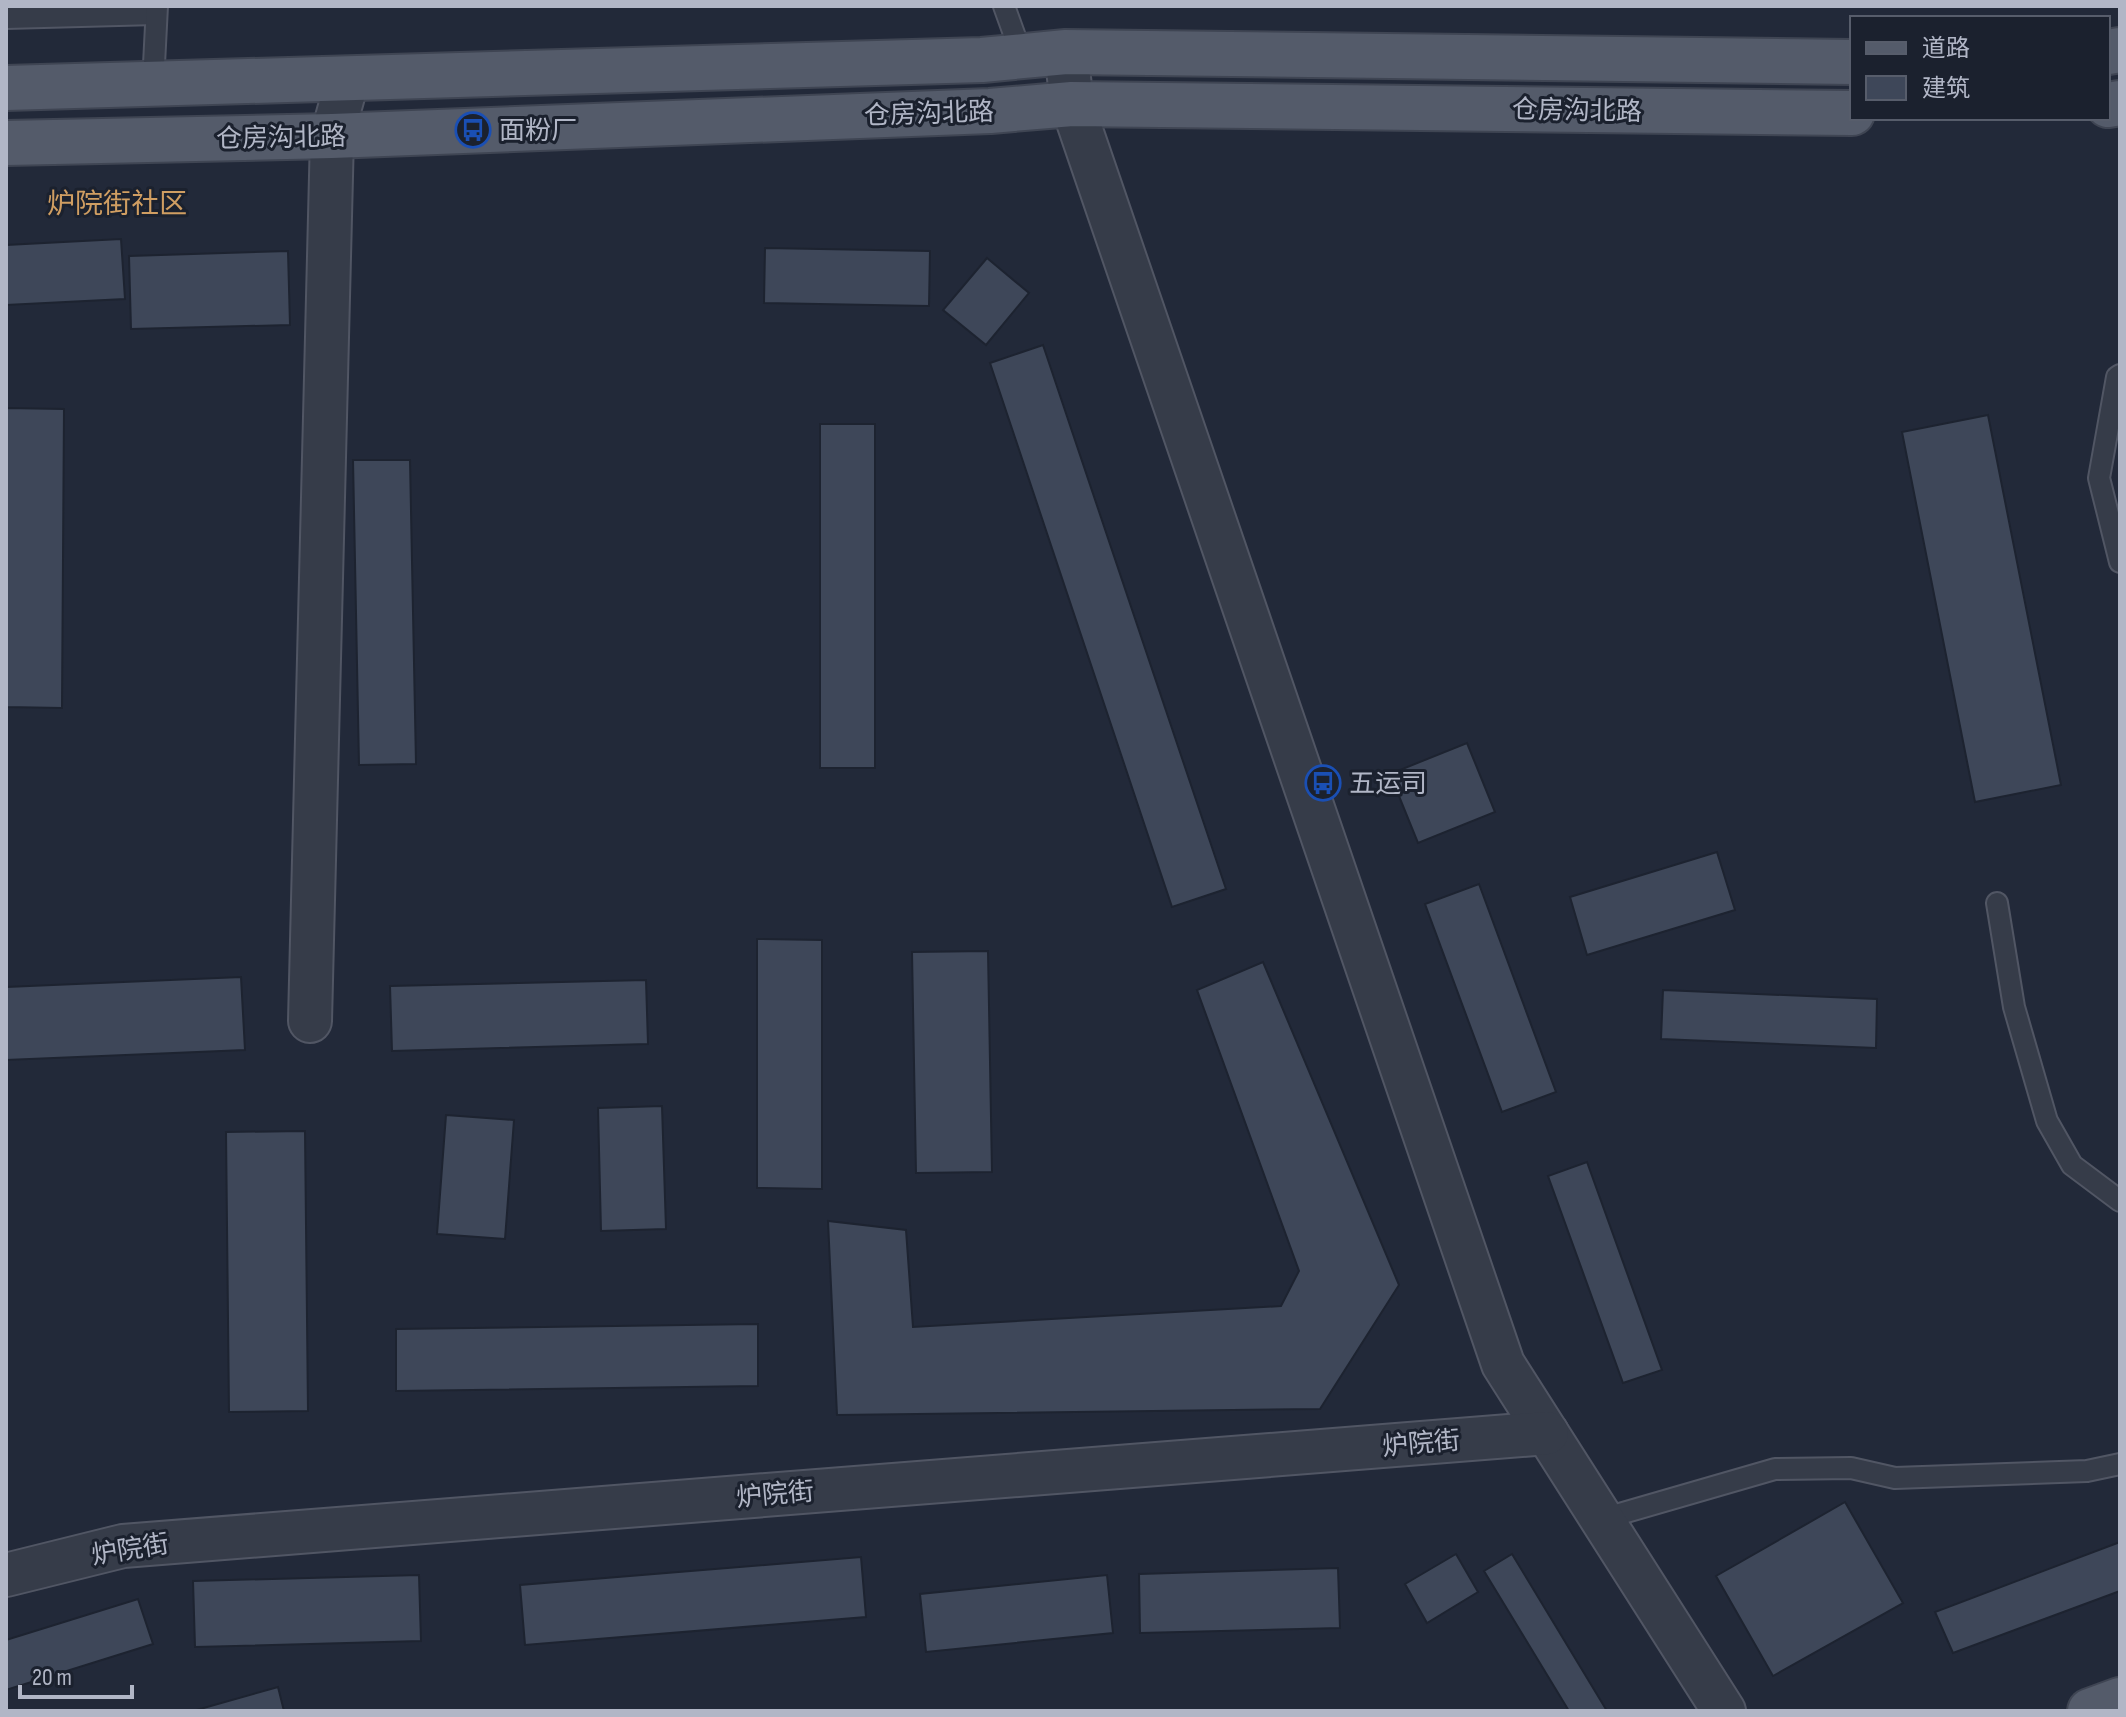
<svg xmlns="http://www.w3.org/2000/svg" width="2126" height="1717" font-family="'Sofia Sans Condensed','Noto Sans SC',sans-serif">
<style>
.building{fill:#3e4759;stroke:#1d2330;stroke-width:2}
.lines{fill:none;stroke-linecap:round;stroke-linejoin:round}
.service-casing{stroke:#515664;stroke-width:24}
.minor-casing{stroke:#515664;stroke-width:46}
.primary-casing{stroke:#3f4553;stroke-width:48}
.service{stroke:#363c49;stroke-width:20}
.minor{stroke:#363c49;stroke-width:42}
.primary{stroke:#545b6a;stroke-width:44}
.labels{text-anchor:middle;stroke-width:6;stroke-linejoin:round;paint-order:stroke}
.street-label{font-size:26px;fill:#b1b6c6;stroke:#1b212e}
.poi-label{font-size:26px;fill:#b1b6c6;stroke:#1b212e;text-anchor:start}
.neighbourhood-label{font-size:28px;fill:#d09e62;stroke:#1b212e}
</style>
<rect width="100%" height="100%" fill="#222939"/>
<g class="building">
<polygon points="121,239 125,299 6,305 6,245"/>
<polygon points="765,248 930,251 929,306 764,303"/>
<polygon points="288,251 290,325 131,329 129,256"/>
<polygon points="987,258 1029,293 986,345 943,310"/>
<polygon points="1043,345 1226,889 1172,907 990,363"/>
<polygon points="6,408 64,409 62,708 6,707"/>
<polygon points="1988,415 2061,785 1975,802 1902,432"/>
<rect x="820" y="424" width="55" height="344"/>
<polygon points="353,460 410,460 416,764 359,765"/>
<polygon points="1467,743 1495,812 1418,843 1390,774"/>
<polygon points="1717,852 1735,910 1587,955 1570,897"/>
<polygon points="1479,884 1556,1092 1502,1112 1425,904"/>
<polygon points="757,939 822,940 822,1189 757,1188"/>
<polygon points="988,951 992,1172 916,1173 912,952"/>
<polygon points="1263,962 1399,1285 1320,1409 837,1415 828,1221 906,1230 913,1327 1281,1306 1299,1271 1197,990"/>
<polygon points="241,977 245,1050 6,1060 6,987"/>
<polygon points="646,980 648,1044 392,1051 390,986"/>
<polygon points="1663,990 1877,999 1876,1048 1661,1039"/>
<polygon points="662,1106 666,1229 601,1231 598,1108"/>
<polygon points="446,1115 514,1120 505,1239 437,1234"/>
<polygon points="305,1131 308,1411 229,1412 226,1132"/>
<polygon points="1587,1162 1662,1370 1623,1383 1548,1176"/>
<polygon points="758,1324 758,1386 396,1391 396,1329"/>
<polygon points="1845,1502 1903,1603 1773,1676 1716,1576"/>
<polygon points="2120,1542 2120,1591 1953,1653 1935,1612"/>
<polygon points="1456,1554 1478,1592 1427,1623 1405,1584"/>
<polygon points="1512,1554 1607,1711 1569,1711 1484,1571"/>
<polygon points="861,1557 866,1617 525,1645 520,1585"/>
<polygon points="1338,1568 1340,1628 1140,1633 1139,1574"/>
<polygon points="419,1575 421,1641 195,1647 193,1581"/>
<polygon points="1107,1575 1113,1633 926,1652 920,1594"/>
<polygon points="138,1599 153,1644 6,1690 6,1640"/>
<polygon points="278,1687 284,1711 193,1711"/>
</g>
<g class="lines">
<defs>
<g id="service">
<polyline points="1004,6 1022,56"/>
<polyline points="6,18 156,14"/>
<polyline points="153,84 157,6"/>
<polyline points="2120,375 2117,377 2099,478 2120,562"/>
<polyline points="1997,903 2014,1007 2047,1121 2072,1165 2120,1201"/>
<polyline points="1602,1519 1775,1469 1851,1468 1895,1478 2087,1471 2120,1464"/>
</g>
<g id="minor">
<polyline points="1066,52 1072,104 1503,1364 1724,1711"/>
<polyline points="310,1021 332,136 348,78"/>
<polyline points="6,1575 123,1546 1547,1433"/>
</g>
<g id="primary">
<polyline points="2108,52 2120,50"/>
<polyline points="6,88 982,60 1066,52 1852,62"/>
<polyline points="2108,105 2120,103"/>
<polyline points="6,143 332,136 990,111 1072,104 1852,113"/>
<polyline points="2090,1711 2120,1700"/>
</g>
</defs>
<use href="#service" class="service-casing"/>
<use href="#minor" class="minor-casing"/>
<use href="#primary" class="primary-casing"/>
<use href="#service" class="service"/>
<use href="#minor" class="minor"/>
<use href="#primary" class="primary"/>
</g>
<defs>
<symbol id="bus-ring" viewBox="-11 -11 22 22"><circle r="9.5" fill="#1b212e" stroke="#1a4fb4" stroke-width="1.5"/><path d="M-5-6H5V4H4V6H2V4H-2V6H-4V4H-5ZM-3.5-4V0h7V-4ZM-3.5 1.2v1.5H-2V1.2ZM2 1.2v1.5H3.5V1.2Z" fill="#1a4fb4"/></symbol>
</defs>
<g fill-rule="evenodd">
<use href="#bus-ring" x="453" y="110" width="40" height="40"/>
<use href="#bus-ring" x="1303" y="763" width="40" height="40"/>
</g>
<g class="labels">
<g class="street-label">
<text transform="translate(1577 110) rotate(1)" y="9">仓房沟北路</text>
<text transform="translate(929 113) rotate(-2)" y="9">仓房沟北路</text>
<text transform="translate(281 137) rotate(-1)" y="9">仓房沟北路</text>
<text transform="translate(1421 1443) rotate(-5)" y="9">炉院街</text>
<text transform="translate(775 1494) rotate(-5)" y="9">炉院街</text>
<text transform="translate(130 1549) rotate(-9)" y="9">炉院街</text>
</g>
<g class="poi-label">
<text x="499" y="139">面粉厂</text>
<text x="1349" y="792">五运司</text>
</g>
<g class="neighbourhood-label">
<text x="117" y="213">炉院街社区</text>
</g>
</g>
<rect width="2126" height="1717" fill="none" stroke="#b1b6c6" stroke-width="16"/>
<rect x="1850" y="16" width="260" height="104" fill="#1b212e" stroke="#575d6b" stroke-width="2"/>
<rect x="1866" y="42" width="40" height="12" fill="#545b6a" stroke="#575d6b" stroke-width="2"/>
<text x="1922" y="56" font-size="24" fill="#b1b6c6">道路</text>
<rect x="1866" y="76" width="40" height="24" fill="#3e4759" stroke="#575d6b" stroke-width="2"/>
<text x="1922" y="96" font-size="24" fill="#b1b6c6">建筑</text>
<path d="M20 1685v12h112v-12" fill="none" stroke="#b1b6c6" stroke-width="4"/>
<text x="32" y="1685" font-size="24" fill="#b1b6c6" stroke="#1b212e" stroke-width="6" paint-order="stroke">20 m</text>
</svg>
